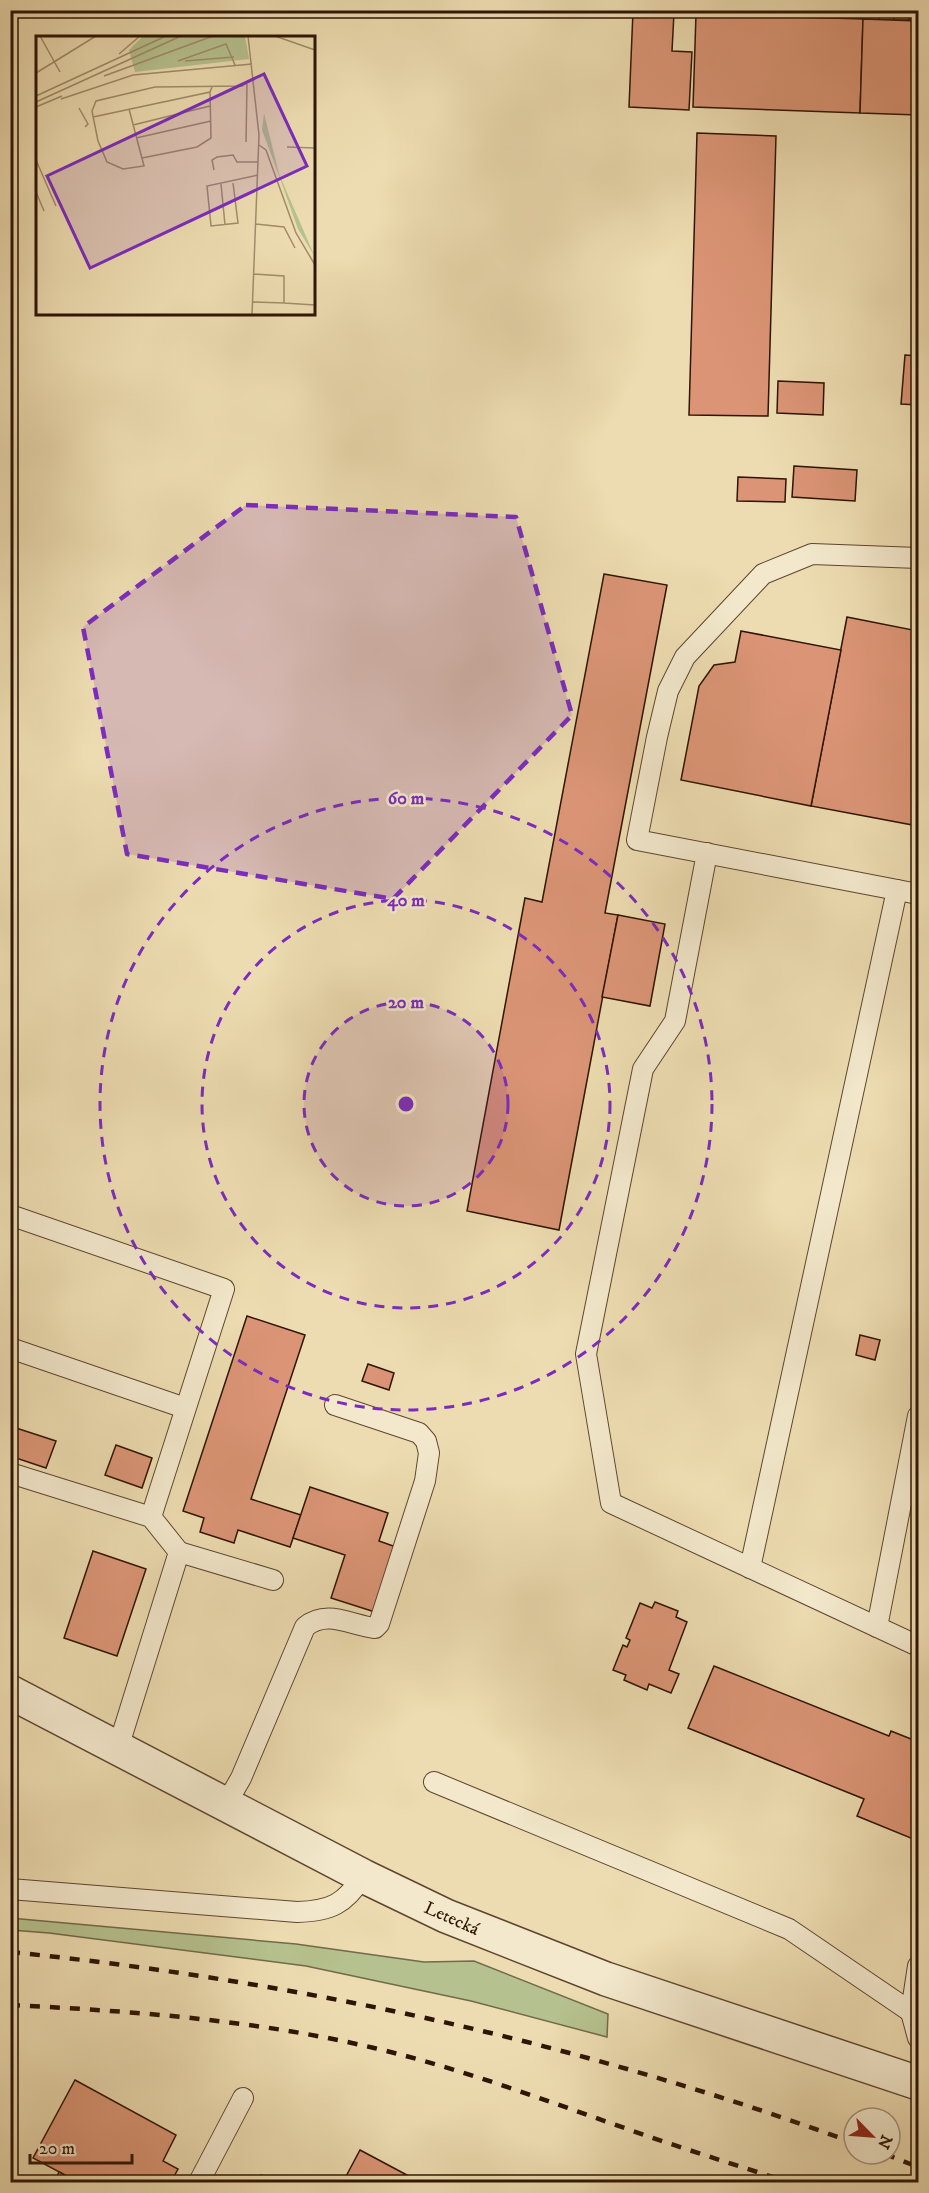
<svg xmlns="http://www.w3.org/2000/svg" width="929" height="2193" font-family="'IM FELL DW Pica',serif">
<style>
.green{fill:#b5c18e;stroke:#726a48;stroke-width:1.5}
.building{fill:#db9576;stroke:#2e1402;stroke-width:1.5}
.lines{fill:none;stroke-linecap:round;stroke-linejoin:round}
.lane-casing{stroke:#5e462e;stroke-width:22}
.street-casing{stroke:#5e462e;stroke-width:36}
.lane{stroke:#f3e8cc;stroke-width:20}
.street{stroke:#f3e8cc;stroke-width:33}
.rail{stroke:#2e1402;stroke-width:4.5;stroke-dasharray:10 10;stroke-linecap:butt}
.marked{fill:#7b2cbf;fill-opacity:0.2;stroke:#7b2cbf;stroke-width:4.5;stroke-dasharray:12 8;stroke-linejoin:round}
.ring{fill:none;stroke:#7b2cbf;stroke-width:3;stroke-dasharray:10 8}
.labels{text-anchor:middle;stroke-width:5;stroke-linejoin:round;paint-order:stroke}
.street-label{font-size:18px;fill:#2e1402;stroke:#f3e8cc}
.inset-road{fill:none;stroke:#a18c6b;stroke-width:1.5}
.view{fill:#7b2cbf;fill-opacity:0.15;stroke:#7b2cbf;stroke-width:3}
.inset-edge{fill:none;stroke:#2e1402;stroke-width:3}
.centre{fill:#7b2cbf;stroke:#f3e8cc;stroke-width:3}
.ring-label{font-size:18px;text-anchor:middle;font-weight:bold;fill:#7b2cbf;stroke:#f3e8cc;stroke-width:5;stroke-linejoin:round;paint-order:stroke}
</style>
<rect width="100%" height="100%" fill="#eddcb1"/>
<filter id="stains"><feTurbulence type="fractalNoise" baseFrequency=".00333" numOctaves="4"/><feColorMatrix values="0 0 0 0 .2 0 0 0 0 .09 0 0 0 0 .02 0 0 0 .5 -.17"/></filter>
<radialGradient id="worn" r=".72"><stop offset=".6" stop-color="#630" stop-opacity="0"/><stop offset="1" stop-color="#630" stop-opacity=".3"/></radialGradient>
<polygon class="green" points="10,1918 296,1944 424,1962 474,1961 608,2014 607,2037 471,2001 306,1966 49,1933 11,1930"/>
<g class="building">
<polygon points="661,10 677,10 676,13 661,12"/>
<polygon points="677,10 692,10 692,13 676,13"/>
<polygon points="692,10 709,10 709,14 692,13"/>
<polygon points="709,10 724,10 723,15 709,14"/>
<polygon points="724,10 740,10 739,15 723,15"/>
<polygon points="740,10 756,10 755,16 739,15"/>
<polygon points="756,10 771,10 770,16 755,16"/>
<polygon points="771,10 787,10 787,16 770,16"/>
<polygon points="787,10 802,10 802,17 787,16"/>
<polygon points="802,10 817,10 817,18 802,17"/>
<rect x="817" y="10" width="16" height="8"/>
<rect x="833" y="10" width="15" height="8"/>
<polygon points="848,10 864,10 863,19 848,18"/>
<polygon points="864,10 880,10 879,20 863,19"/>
<polygon points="880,10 894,10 894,20 879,20"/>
<rect x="894" y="10" width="15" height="10"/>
<polygon points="909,10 918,10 918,21 909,20"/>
<polygon points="633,11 674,13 672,51 692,52 689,110 629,107"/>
<polygon points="696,14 863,19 860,113 693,107"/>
<polygon points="863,19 918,21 918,115 860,113"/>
<polygon points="697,133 776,136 768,416 689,415"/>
<polygon points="905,355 918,356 918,405 901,404"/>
<polygon points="778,381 824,383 823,415 777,413"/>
<polygon points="794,466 857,470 855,501 792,497"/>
<polygon points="738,477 786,479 785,502 737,501"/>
<polygon points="604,574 667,585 605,913 618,915 559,1230 467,1211 525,898 542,902"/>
<polygon points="847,617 918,631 918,826 811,806"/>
<polygon points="741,631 841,650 811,806 681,780 699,686 714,665 735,662"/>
<polygon points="618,915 665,924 650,1006 602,997"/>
<polygon points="247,1316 305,1335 251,1499 301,1515 290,1547 238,1530 234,1543 200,1532 204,1518 183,1511"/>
<polygon points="860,1335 880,1340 875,1360 856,1355"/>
<polygon points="368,1364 394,1373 389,1390 362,1381"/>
<polygon points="10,1426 56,1441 46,1468 10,1456"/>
<polygon points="116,1445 152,1458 142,1488 105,1475"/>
<polygon points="310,1487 388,1513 379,1541 396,1547 375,1612 331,1598 345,1555 293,1538"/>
<polygon points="93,1551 146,1569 117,1656 64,1638"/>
<polygon points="655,1602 678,1611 676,1617 687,1622 669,1670 679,1674 671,1693 649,1684 647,1690 624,1680 626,1675 613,1670 623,1645 627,1647 630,1640 626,1638 640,1603 652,1608"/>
<polygon points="714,1666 889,1736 891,1731 916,1741 914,1745 918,1747 918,1841 857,1816 864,1799 688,1728"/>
<polygon points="75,2080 176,2135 163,2161 178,2169 171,2182 78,2182 33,2158"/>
<polygon points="360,2150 420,2182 343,2182"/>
<polygon points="59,2172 78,2182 54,2182"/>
<polygon points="261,2175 275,2182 257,2182"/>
</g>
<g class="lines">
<defs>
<g id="lane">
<polyline points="918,558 812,554 763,574 685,657 668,691 657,737 637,840 918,894"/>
<polyline points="707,853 675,1021 643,1069 586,1354 611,1503 918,1646"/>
<polyline points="10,1215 224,1289 151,1517"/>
<polyline points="10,1348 185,1408"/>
<polyline points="10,1473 151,1517 179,1552 118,1748"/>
<polyline points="179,1552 273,1580"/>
<polyline points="750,1568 897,890"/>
<polyline points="877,1627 918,1416"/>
<polyline points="434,1782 789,1929 911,2012"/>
<path d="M226 1804 241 1778 305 1627C327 1609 350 1625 375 1628L379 1624 425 1481 429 1453 426 1441 419 1433 335 1405"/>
<path d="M10 1889 297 1912C331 1911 345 1904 363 1876"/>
<polyline points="918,1966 911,2012 918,2038"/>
<polyline points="199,2182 243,2098"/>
</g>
<polyline id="street" points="10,1692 363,1876 446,1916 606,1979 918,2083"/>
</defs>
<use href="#lane" class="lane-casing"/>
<use href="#street" class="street-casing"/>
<use href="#lane" class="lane"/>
<use href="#street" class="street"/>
<g class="rail">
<path d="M10 1952C299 1981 582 2043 854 2143"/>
<path d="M10 2005C132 2011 256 2020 374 2048 463 2069 547 2101 633 2131 684 2149 736 2165 788 2182"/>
<polyline points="885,2154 918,2167"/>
</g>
</g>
<path class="marked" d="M246 505 516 517 572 715 393 899 127 854 83 627Z"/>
<circle cx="406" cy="1104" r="102" fill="#7b2cbf" fill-opacity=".12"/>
<g class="ring">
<circle cx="406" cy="1104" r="102"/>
<circle cx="406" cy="1104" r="204"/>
<circle cx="406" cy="1104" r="306"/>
</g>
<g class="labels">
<g class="street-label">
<text transform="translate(452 1918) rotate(24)" y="6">Letecká</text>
</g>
</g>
<g transform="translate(36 36)">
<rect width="279" height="279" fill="#eddcb1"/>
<path d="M107 0H209L213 23 99 36 93 14ZM228 77 243 138 279 221 262 193 246 148 226 94Z" fill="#b5c18e"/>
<path class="inset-road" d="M4 0 24 36M212 0 223 99 216 279M239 0 279 14M83 18 104 0M142 25 190 8 199 29M149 25 198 21M0 37 60 0M68 40 177 0M0 60 130 0M25 63 97 39 216 28M0 66 145 0M0 71 26 60M43 72 52 88 49 91M93 73 108 130 87 133 71 126 62 105 56 75 60 65 119 51 206 50 218 42M57 81 174 56 176 51M97 89 174 70M100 102 175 85M210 106 211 48M223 109 230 114 260 197 279 229M251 111 279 112M106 122 161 111 175 102 174 56M0 124 20 170M178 134 176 124 181 121 197 119 201 126H222M197 147 202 187 175 190 171 150 222 139M185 148 189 189M0 156 8 175M220 188 248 191 259 212M216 266 248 267V240L217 238M248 267 279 269"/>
<path class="view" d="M228 38 271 130 54 232 11 140Z"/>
<rect width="279" height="279" class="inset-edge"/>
</g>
<circle cx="406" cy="1104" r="9" class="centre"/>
<g class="ring-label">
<text x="406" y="804">60 m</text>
<text x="406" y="906">40 m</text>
<text x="406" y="1008">20 m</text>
</g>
<rect width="929" height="2193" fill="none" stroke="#eddcb1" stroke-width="36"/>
<rect x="12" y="12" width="905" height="2169" fill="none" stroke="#2e1402" stroke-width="3"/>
<rect x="18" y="18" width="893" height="2157" fill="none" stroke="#2e1402" stroke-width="1.5"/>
<g transform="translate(872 2136) rotate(115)"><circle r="28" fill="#f3e8cc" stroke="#a4937b" stroke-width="1.5"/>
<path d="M0-4.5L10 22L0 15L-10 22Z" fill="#8f2418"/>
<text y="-9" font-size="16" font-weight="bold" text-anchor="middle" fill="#2e1402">N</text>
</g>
<path d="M30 2154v9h102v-9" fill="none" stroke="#2e1402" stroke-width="3"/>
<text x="39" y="2154" font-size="18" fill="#2e1402" stroke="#f3e8cc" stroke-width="4.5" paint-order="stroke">20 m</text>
<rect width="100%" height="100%" filter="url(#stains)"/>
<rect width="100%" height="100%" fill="url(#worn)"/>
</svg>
